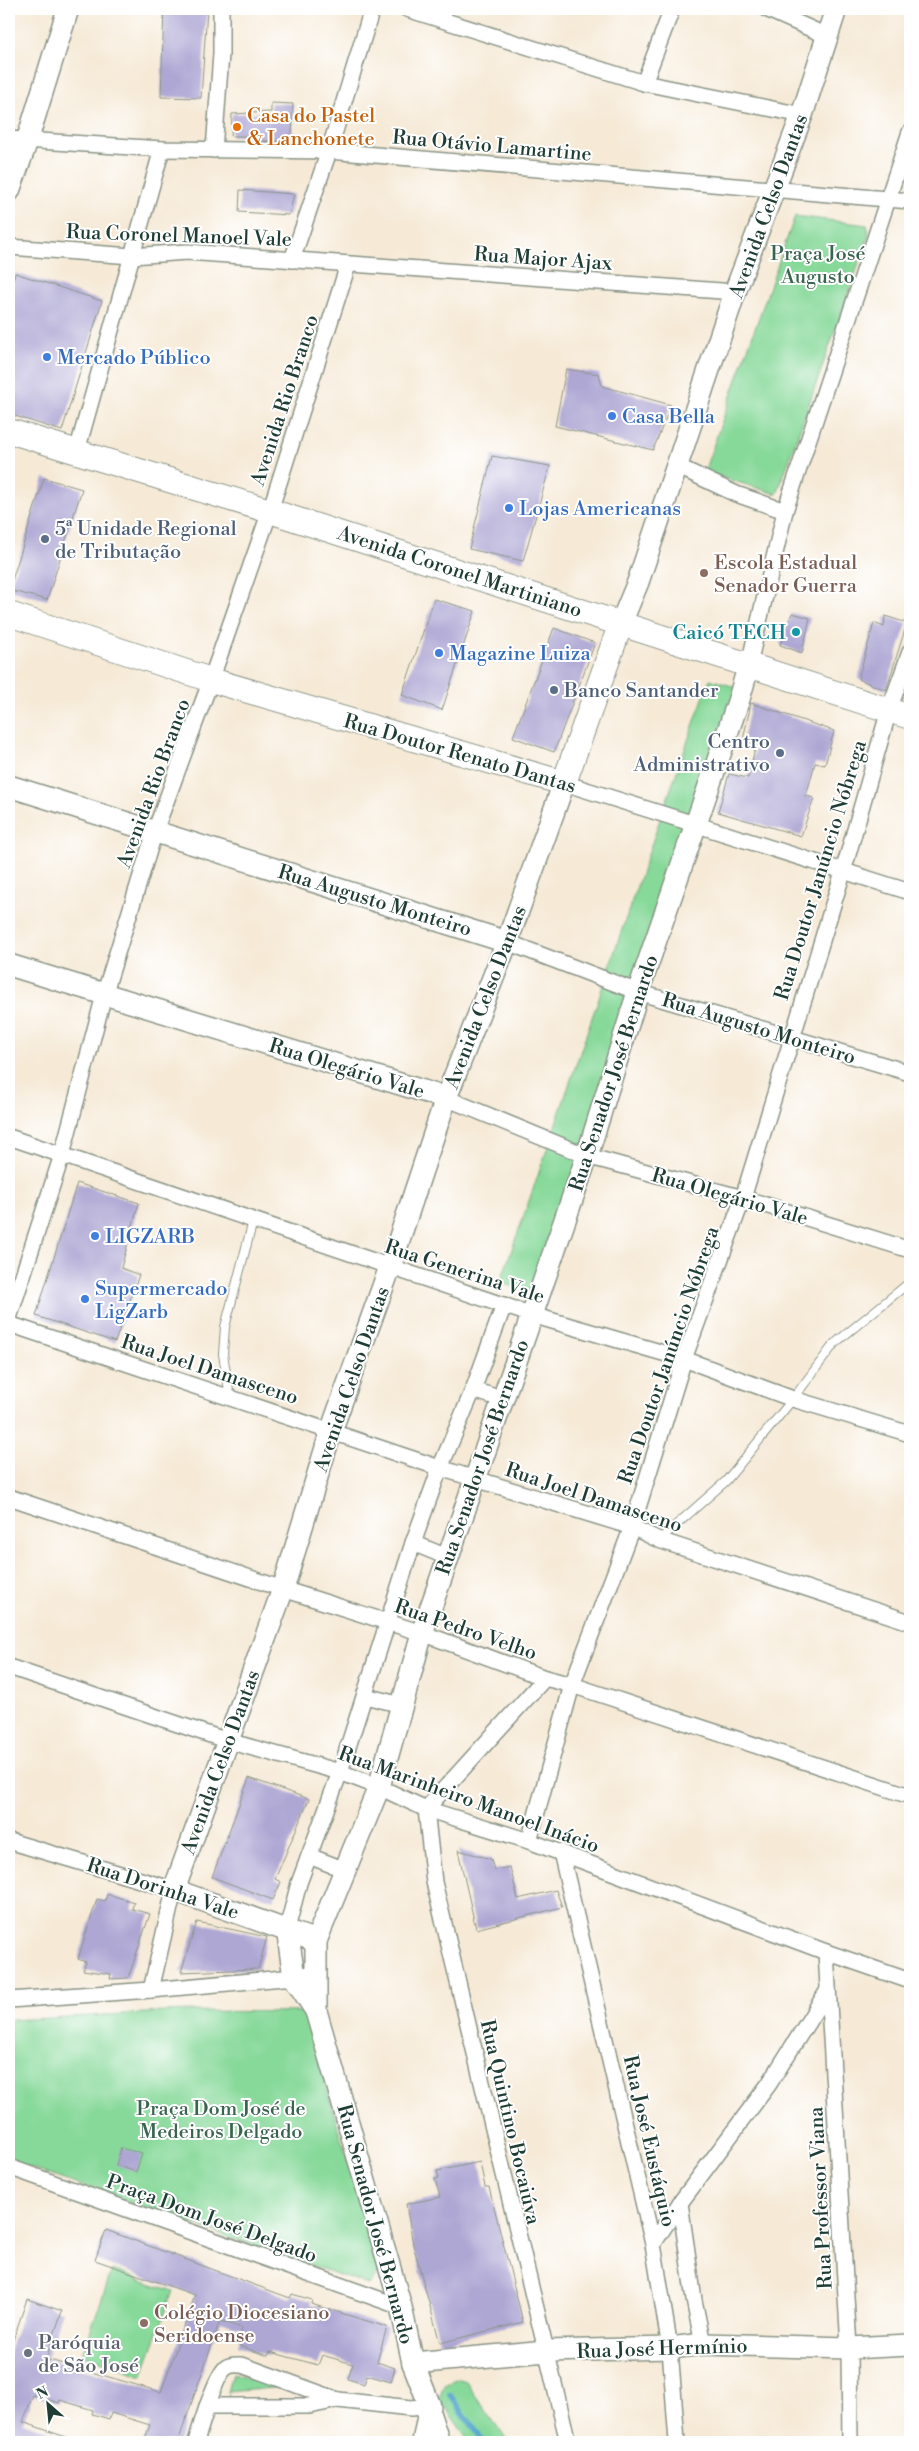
<svg xmlns="http://www.w3.org/2000/svg" width="919" height="2451" font-family="'Libre Bodoni',serif">
<style>
.green{fill:#87d99a;stroke:#538b67}
.lines{fill:none;stroke-linecap:round;stroke-linejoin:round}
.stream{stroke:#52a4cd;stroke-width:5.5}
.building{fill:#aea7d4}
.lane-casing{stroke:#8a9486;stroke-width:10}
.street-casing{stroke:#8a9486;stroke-width:18}
.secondary-casing{stroke:#8a9486;stroke-width:24}
.primary-casing{stroke:#8a9486;stroke-width:26}
.lane{stroke:#fff;stroke-width:8}
.street{stroke:#fff;stroke-width:15}
.secondary{stroke:#fff;stroke-width:21}
.primary{stroke:#fff;stroke-width:24}
.food-dot{fill:#e8710a;stroke:#fff;stroke-width:2}
.shop-dot{fill:#3f7fe0;stroke:#fff;stroke-width:2}
.service-dot{fill:#5c6f8a;stroke:#fff;stroke-width:2}
.education-dot{fill:#8d6e63;stroke:#fff;stroke-width:2}
.culture-dot{fill:#0f9aa8;stroke:#fff;stroke-width:2}
.worship-dot{fill:#6b7280;stroke:#fff;stroke-width:2}
.labels{text-anchor:middle;stroke-width:4;stroke-linejoin:round;paint-order:stroke}
.food-label{font-size:20px;fill:#c56008;stroke:#fff;text-anchor:start}
.street-label{font-size:20px;fill:#1f3d34;stroke:#fff}
.park-label{font-size:20px;fill:#39644e;stroke:#fff}
.shop-label{font-size:20px;fill:#366cbe;stroke:#fff;text-anchor:start}
.service-label{font-size:20px;fill:#4e5e75;stroke:#fff;text-anchor:start}
.education-label{font-size:20px;fill:#785e54;stroke:#fff;text-anchor:start}
.culture-label{font-size:20px;fill:#0d838f;stroke:#fff;text-anchor:end}
.worship-label{font-size:20px;fill:#5b616d;stroke:#fff;text-anchor:start}
</style>
<rect width="100%" height="100%" fill="#fff"/>
<filter id="ink" filterUnits="userSpaceOnUse"><feTurbulence type="fractalNoise" baseFrequency=".02" numOctaves="2"/><feDisplacementMap in="SourceGraphic" scale="10" xChannelSelector="R" yChannelSelector="G"/><feConvolveMatrix kernelMatrix="1 2 1 2 8 2 1 2 1" color-interpolation-filters="sRGB"/></filter>
<filter id="wash" filterUnits="userSpaceOnUse"><feTurbulence type="fractalNoise" baseFrequency=".0096" numOctaves="4" result="noise"/><feDisplacementMap in="SourceGraphic" scale="20" xChannelSelector="R" yChannelSelector="G"/><feGaussianBlur stdDeviation="1.12" result="paint"/><feColorMatrix in="noise" values="0 0 0 0 0 0 0 0 0 0 0 0 0 0 0 0 0 1.4 0 .05"/><feComposite in="paint" operator="in"/></filter>
<g filter="url(#wash)">
<rect width="100%" height="100%" fill="#f6ead7"/>
<g class="green">
<polygon points="795,216 867,225 869,235 777,494 704,472"/>
<path d="M710 679 738 688 534 1292 500 1283C572 1082 637 879 710 679Z"/>
<polygon points="185,2011 304,2012 380,2270 368,2285 9,2161 9,2020"/>
<polygon points="112,2270 173,2291 142,2376 82,2354"/>
<polygon points="232,2373 283,2387 227,2392"/>
<polygon points="456,2379 466,2382 508,2442 470,2442 439,2399 445,2383"/>
</g>
<g class="lines">
<polyline class="stream" points="450,2395 484,2442"/>
</g>
<g id="blocks">
<g class="building">
<polygon points="164,9 207,9 201,98 161,97"/>
<polygon points="271,103 293,104 292,141 254,141 254,136 231,136 232,114 271,112"/>
<polygon points="240,190 294,194 289,215 239,212"/>
<polygon points="15,273 102,301 62,431 9,414 9,294"/>
<polygon points="566,369 599,374 602,386 671,405 653,450 555,426"/>
<polygon points="492,456 550,466 523,561 469,549"/>
<polygon points="44,478 82,489 47,600 9,590"/>
<polygon points="434,599 475,611 442,710 402,695"/>
<polygon points="792,613 810,618 802,653 780,645"/>
<polygon points="885,616 907,623 886,690 858,679 874,623 884,627"/>
<polygon points="554,628 595,643 554,752 513,737"/>
<polygon points="751,703 834,731 825,765 815,763 806,796 814,798 801,836 718,812 729,774 748,778 756,745 743,740"/>
<polygon points="77,1183 139,1203 121,1268 139,1275 115,1342 36,1316"/>
<polygon points="249,1778 309,1799 275,1879 281,1882 273,1900 212,1877"/>
<polygon points="458,1850 491,1859 494,1870 510,1867 518,1899 556,1890 562,1907 476,1929"/>
<polygon points="107,1894 134,1902 132,1909 150,1914 128,1978 110,1979 111,1974 83,1970 86,1962 78,1959 97,1899 105,1901"/>
<polygon points="197,1922 267,1937 258,1969 181,1972"/>
<polygon points="121,2148 142,2154 136,2172 116,2165"/>
<polygon points="480,2162 485,2187 489,2187 523,2322 440,2343 413,2244 406,2204 440,2197 435,2179 439,2178 437,2171"/>
<polygon points="106,2230 290,2298 292,2294 312,2300 311,2304 387,2327 377,2362 395,2368 391,2382 367,2375 364,2384 348,2379 353,2364 322,2355 318,2365 270,2352 268,2356 237,2345 242,2328 220,2321 178,2442 144,2442 150,2425 111,2413 109,2419 92,2414 93,2410 60,2400 59,2403 33,2395 23,2422 74,2440 74,2442 9,2442 9,2352 27,2299 62,2311 46,2359 161,2392 195,2295 95,2260"/>
</g>
</g>
</g>
<g filter="url(#ink)">
<use href="#blocks" fill-opacity="0" stroke="#8a9486" stroke-width="1"/>
<g class="lines">
<defs>
<g id="lane">
<polyline points="230,1397 223,1354 225,1327 253,1221"/>
<polyline points="659,1540 726,1481 793,1399 834,1344 910,1282"/>
</g>
<g id="street">
<polyline points="407,9 644,83 802,115"/>
<polyline points="766,9 827,36"/>
<polyline points="644,83 672,9"/>
<polyline points="9,139 162,149 329,151 910,201"/>
<polyline points="214,150 221,54 221,9"/>
<polyline points="9,247 132,256 187,252 735,292"/>
<polyline points="292,260 329,151 372,9"/>
<polyline points="77,451 162,149"/>
<polyline points="677,466 736,494 785,511"/>
<polyline points="749,664 785,511 910,132"/>
<polyline points="564,783 910,892"/>
<polyline points="507,942 638,992 910,1073"/>
<polyline points="446,1098 587,1156 743,1198 910,1250"/>
<polyline points="9,1137 532,1315 684,1359 793,1399 910,1434"/>
<polyline points="9,1318 62,1155 104,995 155,831 211,680 270,511 348,265"/>
<polyline points="9,1324 440,1468 632,1527 659,1540 910,1622"/>
<polyline points="473,1390 502,1399"/>
<polyline points="9,1497 283,1589 422,1633 545,1678 572,1685 910,1796"/>
<polyline points="413,1543 447,1557"/>
<polyline points="9,1667 228,1741 340,1772 379,1787 426,1809 529,1841 826,1952 910,1981"/>
<polyline points="545,1678 426,1809 434,1882 568,2442"/>
<polyline points="365,1696 402,1705"/>
<polyline points="9,1841 174,1890 151,1990"/>
<polyline points="529,1841 572,1685 632,1527 684,1359 743,1198 843,872 889,710 910,652"/>
<polyline points="561,1852 653,2244 670,2348 677,2442"/>
<polyline points="309,1856 345,1870"/>
<polyline points="287,1929 299,1883 340,1772 413,1543 440,1468 473,1390 504,1305"/>
<polyline points="826,1952 849,2348 850,2442"/>
<polyline points="9,2000 151,1990 294,1977 316,1972"/>
<polyline points="9,2167 401,2307"/>
<polyline points="680,2203 694,2300 703,2344"/>
<polyline points="653,2244 680,2203 769,2084 828,1990"/>
<polyline points="207,2406 309,2406 338,2400"/>
<path d="M196 2442C200 2429 216 2373 227 2367 231 2364 237 2365 242 2365L338 2400 411 2408 430 2406 442 2442"/>
</g>
<g id="secondary">
<polyline points="9,191 27,141 68,9"/>
<polyline points="621,623 638,582 735,292 802,115 836,9"/>
<polyline points="9,786 507,942"/>
<polyline points="9,965 446,1098"/>
<polyline points="287,1929 294,1977 316,2011"/>
<polyline points="316,1941 174,1890 283,1589 331,1431 390,1267 446,1098 507,942 564,783"/>
<polyline points="413,2363 546,2351 670,2348 703,2344 849,2348 910,2345"/>
<polyline points="423,2442 430,2406 413,2363 401,2307 316,2011 316,1941 379,1787 422,1633 587,1156 638,992 739,699 749,664"/>
</g>
<g id="primary">
<polyline points="9,431 270,511 910,717"/>
<polyline points="9,614 211,680 564,783 621,623"/>
</g>
</defs>
<use href="#lane" class="lane-casing"/>
<use href="#street" class="street-casing"/>
<use href="#secondary" class="secondary-casing"/>
<use href="#primary" class="primary-casing"/>
<use href="#lane" class="lane"/>
<use href="#street" class="street"/>
<use href="#secondary" class="secondary"/>
<use href="#primary" class="primary"/>
</g>
</g>
<circle class="food-dot" cx="237" cy="127" r="5"/>
<g class="shop-dot">
<circle cx="47" cy="357" r="5"/>
<circle cx="612" cy="416" r="5"/>
<circle cx="509" cy="508" r="5"/>
<circle cx="439" cy="653" r="5"/>
<circle cx="95" cy="1236" r="5"/>
<circle cx="85" cy="1299" r="5"/>
</g>
<g class="service-dot">
<circle cx="45" cy="539" r="5"/>
<circle cx="554" cy="690" r="5"/>
<circle cx="780" cy="753" r="5"/>
</g>
<g class="education-dot">
<circle cx="704" cy="573" r="5"/>
<circle cx="144" cy="2323" r="5"/>
</g>
<circle class="culture-dot" cx="796" cy="632" r="5"/>
<circle class="worship-dot" cx="28" cy="2353" r="5"/>
<g class="labels">
<g class="food-label">
<text x="247" y="122">Casa do Pastel<tspan x="247" dy="23">&amp; Lanchonete</tspan></text>
</g>
<g class="street-label">
<text transform="translate(492 145) rotate(5)" y="7">Rua Otávio Lamartine</text>
<text transform="translate(768 206) rotate(-70)" y="7">Avenida Celso Dantas</text>
<text transform="translate(179 235) rotate(2)" y="7">Rua Coronel Manoel Vale</text>
<text transform="translate(543 258) rotate(4)" y="7">Rua Major Ajax</text>
<text transform="translate(284 400) rotate(-72)" y="7">Avenida Rio Branco</text>
<text transform="translate(460 571) rotate(18)" y="7">Avenida Coronel Martiniano</text>
<text transform="translate(460 753) rotate(16)" y="7">Rua Doutor Renato Dantas</text>
<text transform="translate(153 783) rotate(-70)" y="7">Avenida Rio Branco</text>
<text transform="translate(820 870) rotate(-73)" y="7">Rua Doutor Janúncio Nóbrega</text>
<text transform="translate(375 900) rotate(17)" y="7">Rua Augusto Monteiro</text>
<text transform="translate(485 997) rotate(-69)" y="7">Avenida Celso Dantas</text>
<text transform="translate(759 1028) rotate(17)" y="7">Rua Augusto Monteiro</text>
<text transform="translate(347 1068) rotate(17)" y="7">Rua Olegário Vale</text>
<text transform="translate(613 1073) rotate(-72)" y="7">Rua Senador José Bernardo</text>
<text transform="translate(730 1196) rotate(16)" y="7">Rua Olegário Vale</text>
<text transform="translate(465 1271) rotate(18)" y="7">Rua Generina Vale</text>
<text transform="translate(668 1355) rotate(-71)" y="7">Rua Doutor Janúncio Nóbrega</text>
<text transform="translate(210 1369) rotate(18)" y="7">Rua Joel Damasceno</text>
<text transform="translate(351 1379) rotate(-71)" y="7">Avenida Celso Dantas</text>
<text transform="translate(482 1457) rotate(-71)" y="7">Rua Senador José Bernardo</text>
<text transform="translate(594 1497) rotate(18)" y="7">Rua Joel Damasceno</text>
<text transform="translate(466 1629) rotate(19)" y="7">Rua Pedro Velho</text>
<text transform="translate(220 1762) rotate(-70)" y="7">Avenida Celso Dantas</text>
<text transform="translate(469 1799) rotate(20)" y="7">Rua Marinheiro Manoel Inácio</text>
<text transform="translate(163 1888) rotate(18)" y="7">Rua Dorinha Vale</text>
<text transform="translate(511 2122) rotate(77)" y="7">Rua Quintino Bocaiúva</text>
<text transform="translate(650 2141) rotate(77)" y="7">Rua José Eustáquio</text>
<text transform="translate(820 2198) rotate(-93)" y="7">Rua Professor Viana</text>
<text transform="translate(212 2218) rotate(20)" y="7">Praça Dom José Delgado</text>
<text transform="translate(376 2224) rotate(75)" y="7">Rua Senador José Bernardo</text>
<text transform="translate(662 2348) rotate(-2)" y="7">Rua José Hermínio</text>
</g>
<g class="park-label">
<text x="818" y="260">Praça José<tspan x="818" dy="23">Augusto</tspan></text>
<text x="221" y="2115">Praça Dom José de<tspan x="221" dy="23">Medeiros Delgado</tspan></text>
</g>
<g class="shop-label">
<text x="57" y="364">Mercado Público</text>
<text x="622" y="423">Casa Bella</text>
<text x="519" y="515">Lojas Americanas</text>
<text x="449" y="660">Magazine Luiza</text>
<text x="105" y="1243">LIGZARB</text>
<text x="95" y="1295">Supermercado<tspan x="95" dy="23">LigZarb</tspan></text>
</g>
<g class="service-label">
<text x="55" y="535">5ª Unidade Regional<tspan x="55" dy="23">de Tributação</tspan></text>
<text x="564" y="697">Banco Santander</text>
<text x="770" y="748" text-anchor="end">Centro<tspan x="770" dy="23">Administrativo</tspan></text>
</g>
<g class="education-label">
<text x="714" y="569">Escola Estadual<tspan x="714" dy="23">Senador Guerra</tspan></text>
<text x="154" y="2319">Colégio Diocesiano<tspan x="154" dy="23">Seridoense</tspan></text>
</g>
<g class="culture-label">
<text x="786" y="639">Caicó TECH</text>
</g>
<g class="worship-label">
<text x="38" y="2349">Paróquia<tspan x="38" dy="23">de São José</tspan></text>
</g>
</g>
<rect width="919" height="2451" fill="none" stroke="#fff" stroke-width="30"/>
<g transform="translate(48 2404) rotate(333)" stroke="#ffffff" stroke-width="4" paint-order="stroke">
<path d="M0-4L9 19L0 12L-9 19Z" fill="#1f3d34"/>
<text y="-8" font-size="14" font-weight="bold" text-anchor="middle" fill="#1f3d34">N</text>
</g>
</svg>
